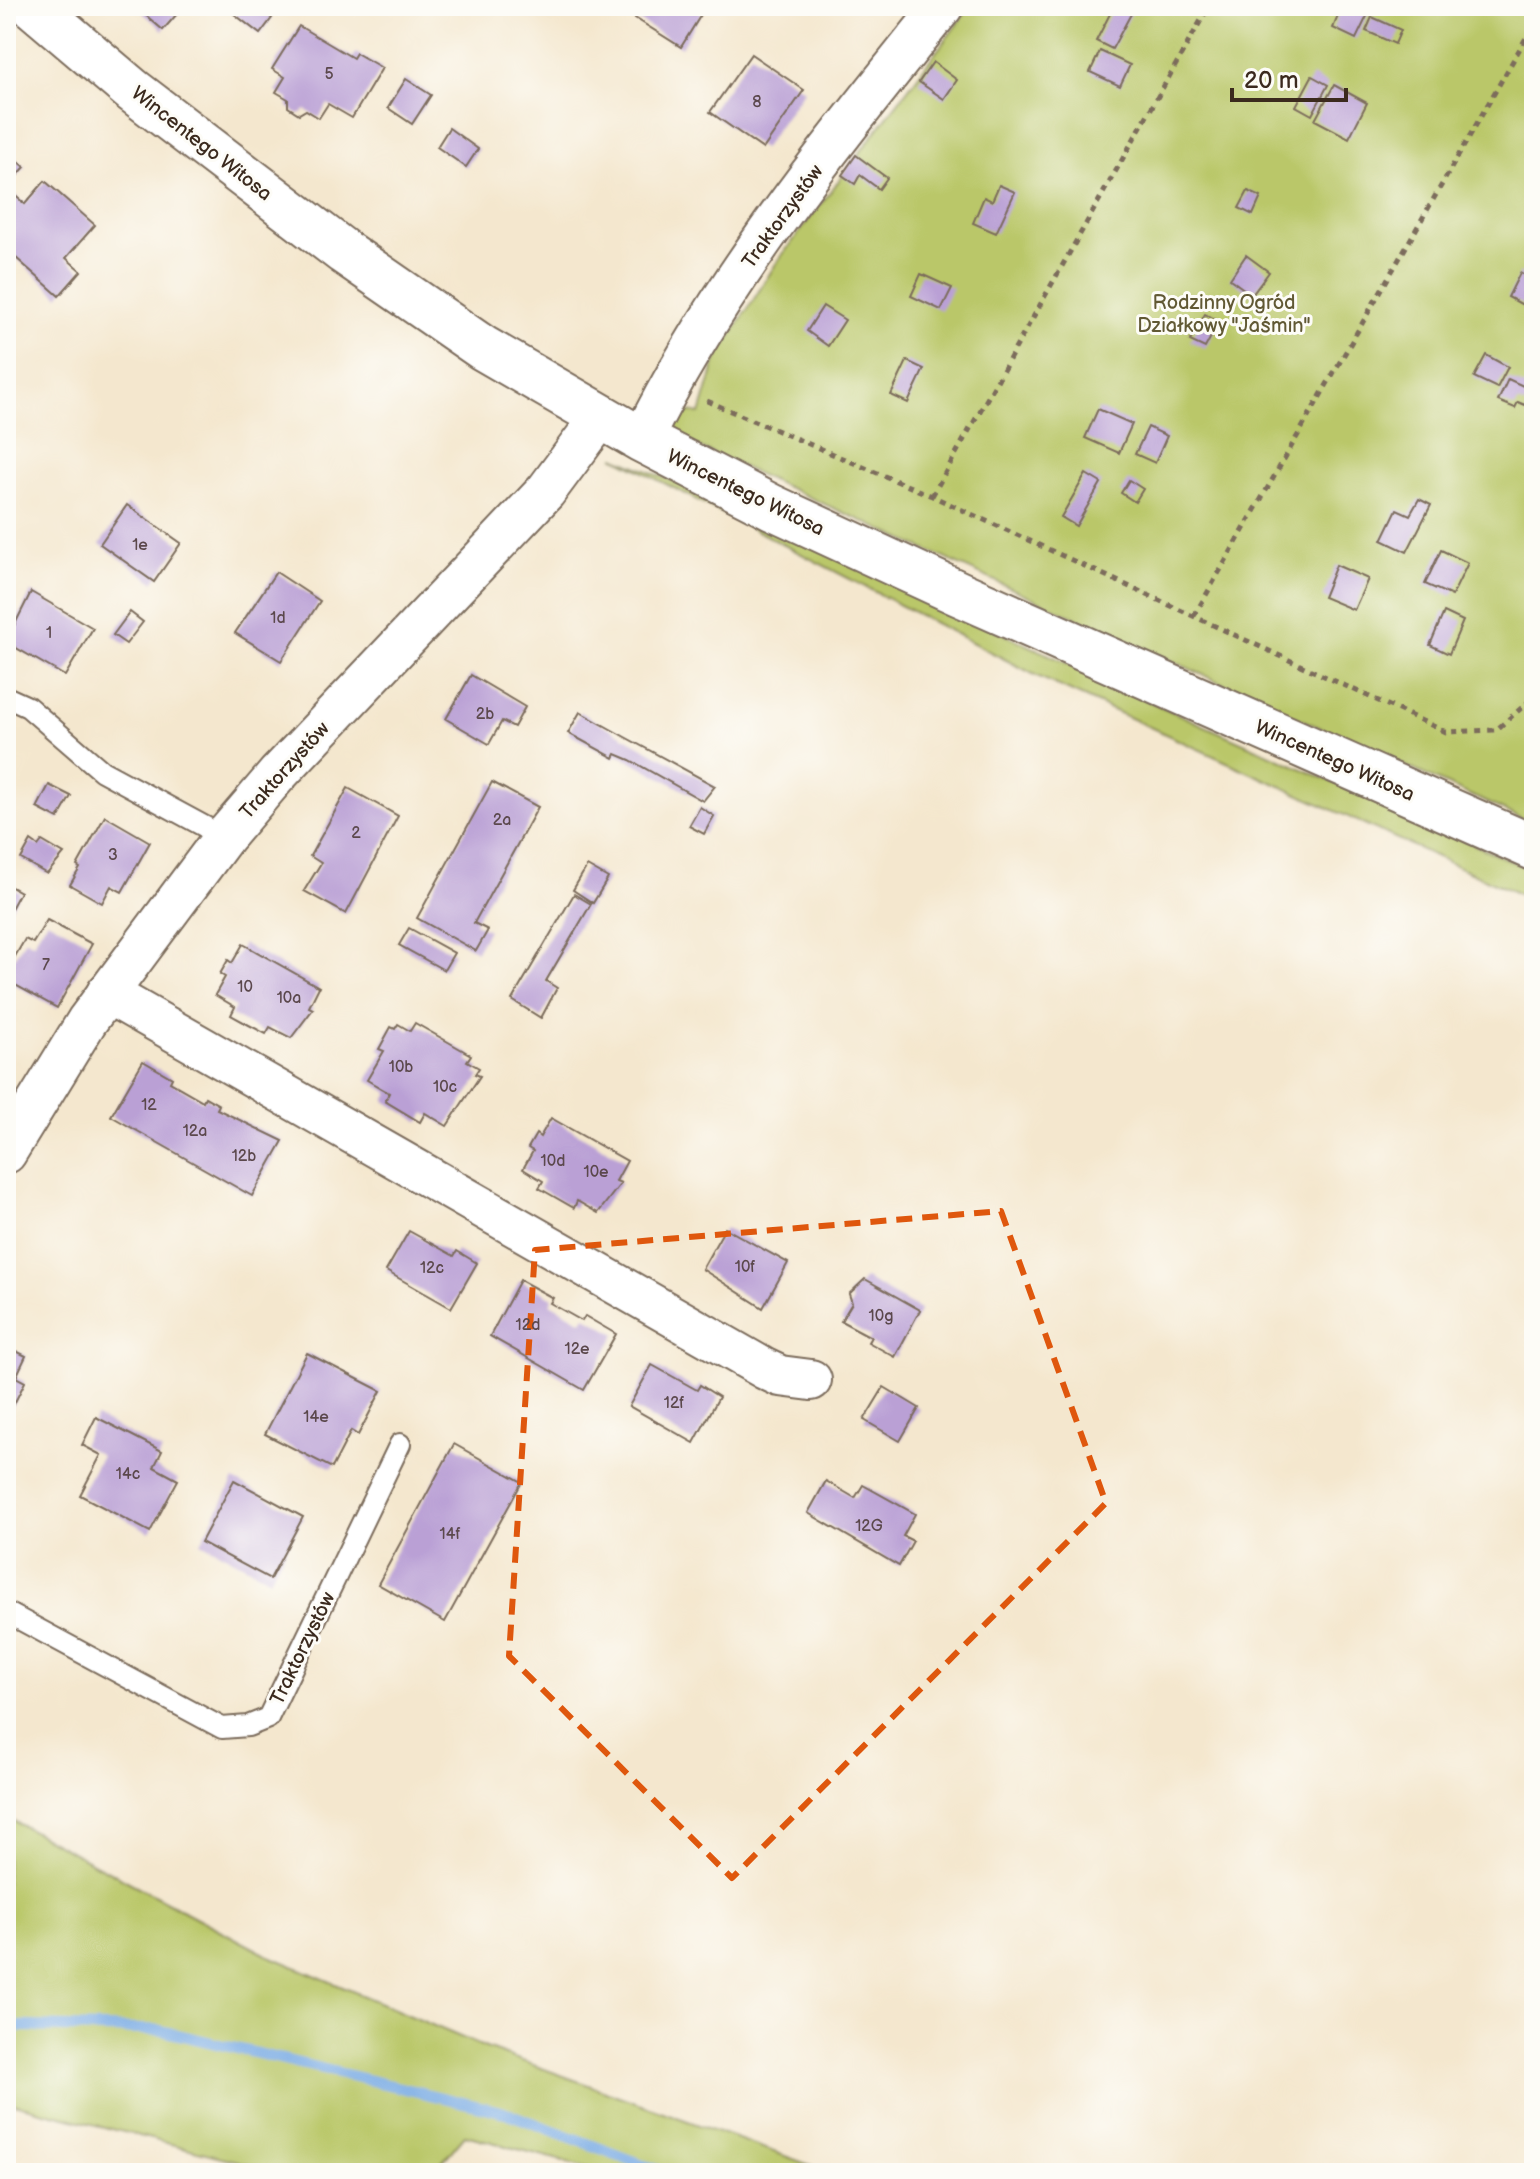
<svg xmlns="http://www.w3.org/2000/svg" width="1540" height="2179" font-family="'Balsamiq Sans',sans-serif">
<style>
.green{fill:#bac769;stroke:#7a7844;stroke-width:2}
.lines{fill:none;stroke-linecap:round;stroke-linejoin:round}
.stream{stroke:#78aae4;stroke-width:11}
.building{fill:#baa0d5}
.service-casing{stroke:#7c6c5c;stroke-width:24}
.minor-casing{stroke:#7c6c5c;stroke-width:44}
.primary-casing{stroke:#7c6c5c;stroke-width:48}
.path{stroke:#7c6c5c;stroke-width:5;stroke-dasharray:6 6;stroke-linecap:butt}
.service{stroke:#fff;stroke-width:20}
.minor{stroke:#fff;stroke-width:40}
.primary{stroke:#fff;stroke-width:44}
.marked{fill:none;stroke:#df570d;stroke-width:6;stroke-dasharray:16 10;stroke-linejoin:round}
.labels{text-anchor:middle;stroke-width:6;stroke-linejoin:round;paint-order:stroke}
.number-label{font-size:16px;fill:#5b484c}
.street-label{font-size:20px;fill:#3b2a1e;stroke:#fdfcf7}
.park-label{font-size:20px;fill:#615934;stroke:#fdfcf7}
</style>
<rect width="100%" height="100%" fill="#fdfcf7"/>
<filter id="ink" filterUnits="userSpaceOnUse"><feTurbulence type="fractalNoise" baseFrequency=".0125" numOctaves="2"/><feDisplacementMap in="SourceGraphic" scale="16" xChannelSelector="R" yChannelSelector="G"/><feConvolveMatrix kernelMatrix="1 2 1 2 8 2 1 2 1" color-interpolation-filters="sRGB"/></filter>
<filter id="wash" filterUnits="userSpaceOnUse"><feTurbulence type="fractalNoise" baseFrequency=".006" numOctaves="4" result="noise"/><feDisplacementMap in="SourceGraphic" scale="32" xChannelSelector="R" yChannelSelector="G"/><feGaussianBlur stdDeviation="1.8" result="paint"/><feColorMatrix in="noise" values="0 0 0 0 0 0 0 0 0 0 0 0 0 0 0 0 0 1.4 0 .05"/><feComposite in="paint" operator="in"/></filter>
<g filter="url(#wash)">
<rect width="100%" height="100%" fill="#f4e7ce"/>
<g class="green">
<polygon points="971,6 1534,6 1534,824 689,443 675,428 670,414 675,409 700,414 716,360 777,262"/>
<polygon points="614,457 680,484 1153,703 1534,871 1534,901 1037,676"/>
<polygon points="6,1817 265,1954 486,2048 832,2173 608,2173 465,2135 433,2173 284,2173 6,2102"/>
</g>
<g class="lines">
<polyline class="stream" points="6,2026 159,2030 507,2113 665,2173"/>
</g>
<g id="blocks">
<g class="building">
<polygon points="135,6 184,6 163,30"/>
<polygon points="239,6 261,6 259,10 272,18 260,34 233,13"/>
<polygon points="632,6 692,6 702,13 681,47 627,13"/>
<polygon points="1114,6 1132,12 1112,49 1096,41"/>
<polygon points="1329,6 1372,6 1356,39 1333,28 1338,16 1327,10"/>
<polygon points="1372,17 1401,30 1395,44 1366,31"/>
<polygon points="299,26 353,58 356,53 382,68 352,118 328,104 319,118 306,110 299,114 288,107 288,99 276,92 285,77 272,69"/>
<polygon points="1100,51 1130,65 1120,86 1090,72"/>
<polygon points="751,54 804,90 763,149 710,112"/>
<polygon points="933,62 957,80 944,99 919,82"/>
<polygon points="1312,76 1328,85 1312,115 1296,106"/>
<polygon points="406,79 431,95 412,124 388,108"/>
<polygon points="1334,85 1367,103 1349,138 1315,120"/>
<polygon points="449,128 478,149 466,167 437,147"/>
<polygon points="6,151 25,167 6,188 25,204 45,181 95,225 66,258 81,271 59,296 6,249"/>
<polygon points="856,155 887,178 879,189 860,175 855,184 842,175"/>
<polygon points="999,185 1015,192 996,233 973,223 984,197 992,201"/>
<polygon points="1248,191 1261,197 1253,215 1239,208"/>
<polygon points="1246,255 1269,272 1252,295 1230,279"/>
<polygon points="1520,273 1534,281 1534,311 1508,297"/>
<polygon points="921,274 952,288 941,310 911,296"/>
<polygon points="823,306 845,320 828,346 807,331"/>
<polygon points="1205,314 1219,322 1205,348 1190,341"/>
<polygon points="1486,355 1508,367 1497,388 1474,377"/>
<polygon points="907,361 924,369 908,403 891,395"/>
<polygon points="1508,379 1532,390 1525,405 1518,402 1515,408 1498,401"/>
<polygon points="1098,409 1132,424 1119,453 1085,438"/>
<polygon points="1148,427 1167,436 1155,463 1135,454"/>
<polygon points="1086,474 1101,483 1076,526 1061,517"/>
<polygon points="1129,480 1143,489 1135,502 1121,493"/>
<polygon points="1419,499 1431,505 1407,552 1382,540 1397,509 1410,515"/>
<polygon points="127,505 181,543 154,582 100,544"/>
<polygon points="1441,550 1468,563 1452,596 1425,584"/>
<polygon points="1336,565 1368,579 1354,610 1323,597"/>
<polygon points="276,572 320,601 281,661 235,633"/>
<polygon points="31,592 93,628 65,676 6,642"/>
<polygon points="130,612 143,622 126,644 113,635"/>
<polygon points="1444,612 1463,621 1449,654 1430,645"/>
<polygon points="471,675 525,707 514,727 502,721 489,744 446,719"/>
<polygon points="580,712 625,737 715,786 703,801 630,760 616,754 614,758 568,733"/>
<polygon points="492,782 538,807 474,923 488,930 476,951 417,918"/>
<polygon points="49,785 71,796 58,819 37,808"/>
<polygon points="348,788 398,816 346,914 304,891 321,863 310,856"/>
<polygon points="700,807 714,816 704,834 689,826"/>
<polygon points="105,816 150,842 122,892 111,886 102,903 70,885 80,868 77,866"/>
<polygon points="31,841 38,846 42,841 64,854 47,874 21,859"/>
<polygon points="587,866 608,878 593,903 573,890"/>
<polygon points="6,884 20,892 6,918"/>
<polygon points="574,894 591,904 546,981 557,988 541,1018 512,1000"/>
<polygon points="47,920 92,944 57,1008 6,980 6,972 25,939 33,943"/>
<polygon points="409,928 454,953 444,970 399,945"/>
<polygon points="243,944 319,987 309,1007 313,1009 291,1038 270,1027 266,1034 249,1025 231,1015 235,1007 215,995 225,977 220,974 228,960 232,963"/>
<polygon points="415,1023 471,1055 467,1061 479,1068 475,1074 480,1076 447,1126 425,1113 420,1122 385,1101 389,1093 367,1080 384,1051 379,1049 391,1027 395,1029 398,1024 410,1031"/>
<polygon points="143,1061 172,1078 170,1082 203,1101 205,1097 219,1105 217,1109 283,1141 252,1196 111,1116"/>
<polygon points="551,1118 627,1161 616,1181 621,1183 598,1213 577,1201 574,1208 539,1188 543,1181 523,1169 533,1151 528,1148 536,1134 540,1137"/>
<polygon points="725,1228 788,1263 763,1308 702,1269"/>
<polygon points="409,1231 454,1256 457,1251 477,1263 451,1308 386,1271"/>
<polygon points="865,1279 920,1310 895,1357 868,1342 871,1337 841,1321 852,1303 849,1294"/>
<polygon points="520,1280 553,1298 550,1303 582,1321 585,1316 616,1334 584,1390 490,1336"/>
<polygon points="6,1346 26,1356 16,1377 25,1382 6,1420"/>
<polygon points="307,1353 381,1391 358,1435 351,1431 332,1468 265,1434"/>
<polygon points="652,1365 697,1390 700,1385 719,1397 694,1443 629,1406"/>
<polygon points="884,1387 919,1408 900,1441 864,1420"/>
<polygon points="96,1417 162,1451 154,1467 178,1480 150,1532 80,1495 101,1455 82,1445"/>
<polygon points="454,1444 522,1482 445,1622 378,1584"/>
<polygon points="234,1480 303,1517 270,1579 201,1542"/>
<polygon points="826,1481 855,1498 863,1485 915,1514 903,1536 913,1541 899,1566 808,1513"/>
</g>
</g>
</g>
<g filter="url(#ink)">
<use href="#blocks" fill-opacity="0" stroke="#7c6c5c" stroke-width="2"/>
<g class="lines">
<defs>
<g id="service">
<polyline points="6,697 28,707 102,771 224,837"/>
<polyline points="6,1612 222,1728 248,1726 268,1718 400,1444"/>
</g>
<g id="minor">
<path d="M642 440C719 282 833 143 943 6"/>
<polyline points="107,993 765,1369 780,1376 811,1380"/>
<polyline points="6,1153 87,1021 224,837 277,775 546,491 601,417"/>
</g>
<polyline id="primary" points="33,6 132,90 344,252 483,348 642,440 772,507 958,593 1534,848"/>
</defs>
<use href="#service" class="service-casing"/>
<use href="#minor" class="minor-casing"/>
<use href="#primary" class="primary-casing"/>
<g class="path">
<polyline points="707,401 932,496 1446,732 1496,730 1534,697"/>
<polyline points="932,496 1209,6"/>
<polyline points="1194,616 1534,24"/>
</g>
<use href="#service" class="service"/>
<use href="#minor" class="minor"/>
<use href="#primary" class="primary"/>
</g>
</g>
<path class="marked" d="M1001 1211 1106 1503 732 1878 509 1656 535 1250Z"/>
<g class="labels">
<g class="number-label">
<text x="329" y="79">5</text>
<text x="757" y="107">8</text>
<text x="140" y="550">1e</text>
<text x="278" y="623">1d</text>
<text x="49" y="638">1</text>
<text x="485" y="719">2b</text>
<text x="502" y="825">2a</text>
<text x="356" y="838">2</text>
<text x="113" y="860">3</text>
<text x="46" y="970">7</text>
<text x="245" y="992">10</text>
<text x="289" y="1003">10a</text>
<text x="401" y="1072">10b</text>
<text x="445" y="1092">10c</text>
<text x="149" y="1110">12</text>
<text x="195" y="1136">12a</text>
<text x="244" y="1161">12b</text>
<text x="553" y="1166">10d</text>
<text x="596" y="1177">10e</text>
<text x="745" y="1272">10f</text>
<text x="432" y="1273">12c</text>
<text x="881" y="1321">10g</text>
<text x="528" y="1330">12d</text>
<text x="577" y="1354">12e</text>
<text x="674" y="1408">12f</text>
<text x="316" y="1422">14e</text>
<text x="128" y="1479">14c</text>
<text x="869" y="1531">12G</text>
<text x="450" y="1539">14f</text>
</g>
<g class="street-label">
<text transform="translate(202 143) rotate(38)" y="7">Wincentego Witosa</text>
<text transform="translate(782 216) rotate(-54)" y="7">Traktorzystów</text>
<text transform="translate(746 492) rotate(26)" y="7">Wincentego Witosa</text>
<text transform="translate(1335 760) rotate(24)" y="7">Wincentego Witosa</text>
<text transform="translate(284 770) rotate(-48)" y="7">Traktorzystów</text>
<text transform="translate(302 1648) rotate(-64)" y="7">Traktorzystów</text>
</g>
<g class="park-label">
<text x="1224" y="309">Rodzinny Ogród<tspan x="1224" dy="23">Działkowy "Jaśmin"</tspan></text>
</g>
</g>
<rect width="1540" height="2179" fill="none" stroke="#fdfcf7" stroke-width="32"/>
<path d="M1232 88v12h114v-12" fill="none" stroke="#3b2a1e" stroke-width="4"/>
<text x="1244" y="88" font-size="24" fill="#3b2a1e" stroke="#fdfcf7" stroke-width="6" paint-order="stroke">20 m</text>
</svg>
